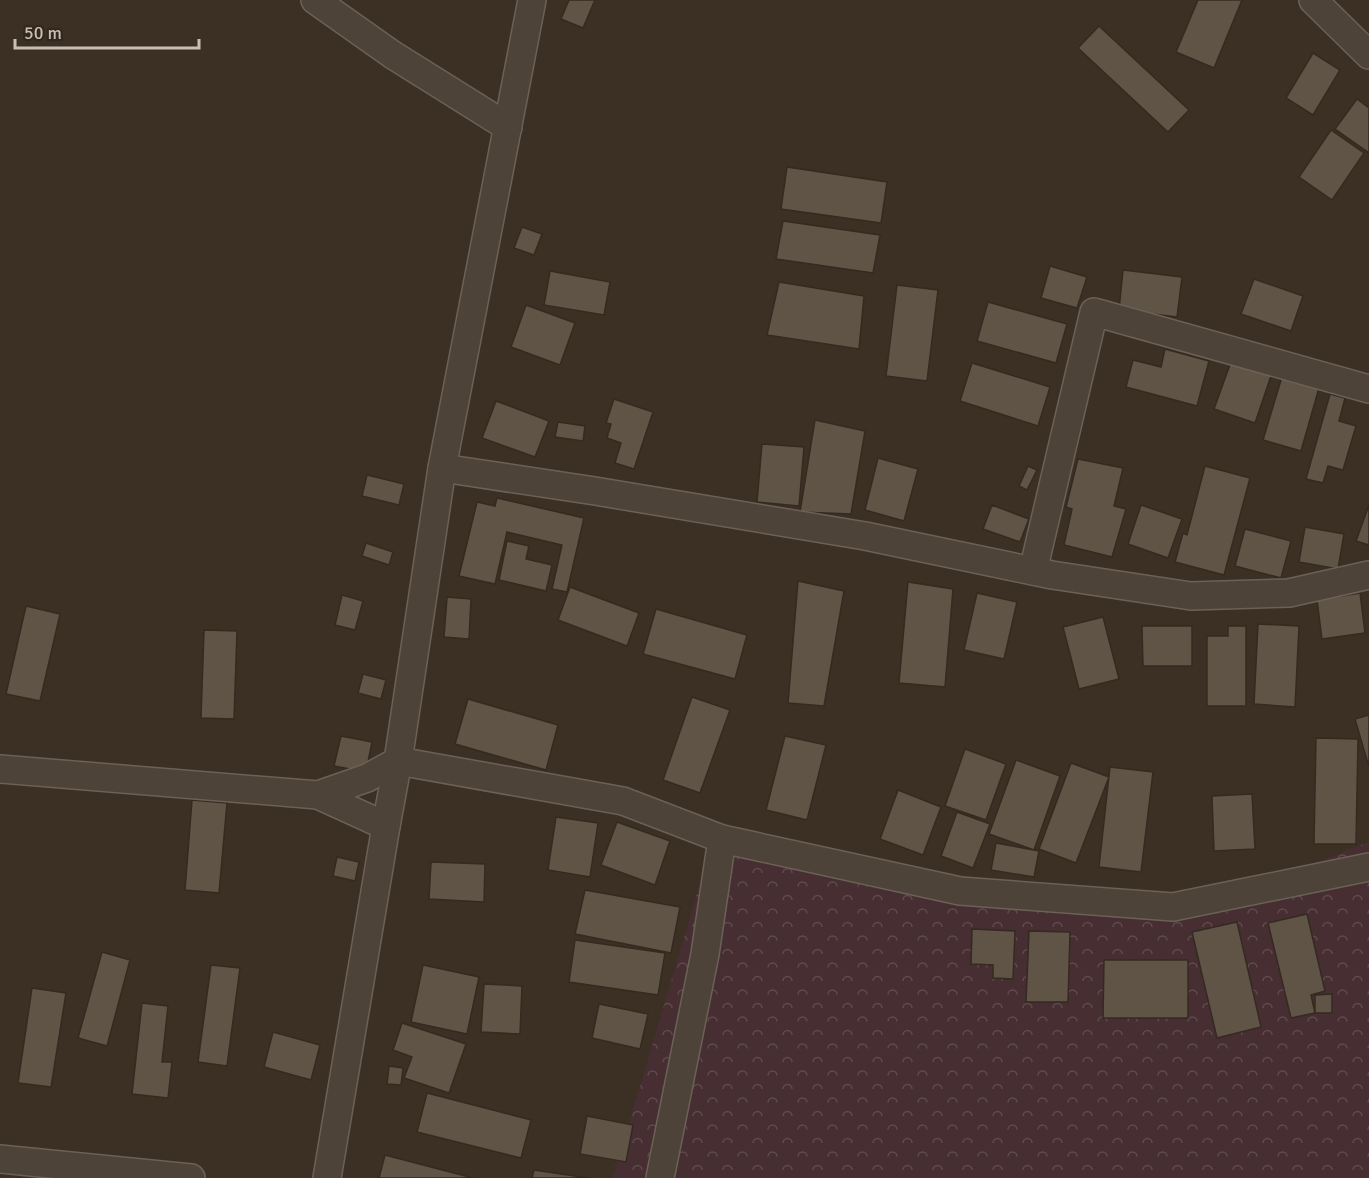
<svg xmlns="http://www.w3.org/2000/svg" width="1369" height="1178" font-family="Signika,sans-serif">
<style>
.forest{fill:url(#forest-crowns)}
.building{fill:#605446;stroke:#342a20;stroke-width:1.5}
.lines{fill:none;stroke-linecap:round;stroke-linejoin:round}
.minor-casing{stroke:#6b6157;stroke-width:30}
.minor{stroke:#4d4339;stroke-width:27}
</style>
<defs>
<pattern id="forest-crowns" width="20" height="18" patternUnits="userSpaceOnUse" patternTransform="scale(1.5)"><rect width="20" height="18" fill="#462e32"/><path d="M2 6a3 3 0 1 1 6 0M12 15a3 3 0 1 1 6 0" fill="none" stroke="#5f4a4d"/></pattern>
</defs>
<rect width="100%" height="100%" fill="#3c3025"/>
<polygon class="forest" points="717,826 1001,884 1175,917 1369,842 1369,1178 613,1178"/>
<g class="building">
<polygon points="569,0 595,0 583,28 561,19"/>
<polygon points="1198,0 1242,0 1214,68 1176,52"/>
<polygon points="1099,26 1189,110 1168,132 1078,48"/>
<polygon points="1313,53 1340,70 1313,115 1286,98"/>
<polygon points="1357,99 1369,108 1369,153 1335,129"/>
<polygon points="1331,130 1364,153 1332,200 1299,177"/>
<polygon points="787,167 887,182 881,223 781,209"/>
<polygon points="783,221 880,235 873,273 776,259"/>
<polygon points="522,227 542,234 534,255 514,248"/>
<polygon points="1050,266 1087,277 1077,308 1041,298"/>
<polygon points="1123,270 1182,277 1177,317 1119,310"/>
<polygon points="550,271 610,282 604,315 544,305"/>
<polygon points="1254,279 1303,296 1291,331 1241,314"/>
<polygon points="779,282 864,296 859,349 767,335"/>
<polygon points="897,285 938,290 927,381 886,376"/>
<polygon points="988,302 1067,324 1056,363 977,341"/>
<polygon points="526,305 575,323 560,365 511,347"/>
<polygon points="1165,349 1209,361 1197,406 1126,387 1133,360 1161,367"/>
<polygon points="1232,359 1272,373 1255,423 1214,409"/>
<polygon points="972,363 1050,387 1038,426 960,401"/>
<polygon points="1284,370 1321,381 1301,451 1263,440"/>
<polygon points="1330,394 1345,398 1339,421 1356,426 1343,470 1328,466 1323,483 1306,479"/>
<polygon points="614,399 653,412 634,469 615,463 621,443 607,438 611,424 606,423"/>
<polygon points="496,401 549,421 535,457 482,438"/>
<polygon points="815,420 865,431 851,514 800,512"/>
<polygon points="558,422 585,426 583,441 555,437"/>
<polygon points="762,444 804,447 799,506 757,502"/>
<polygon points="878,458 918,469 904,521 865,510"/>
<polygon points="1078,459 1123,468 1114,506 1126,509 1112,557 1064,545 1072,509 1066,507"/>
<polygon points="1028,466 1037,470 1027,490 1019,486"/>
<polygon points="1205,466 1250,478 1224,575 1175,562 1183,533 1187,535"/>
<polygon points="367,475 404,484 399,505 362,496"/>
<polygon points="497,498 584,518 567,592 552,589 562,545 507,532 495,584 459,576 477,502 495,506"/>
<polygon points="992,505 1029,519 1020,542 983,529"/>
<polygon points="1141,505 1182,519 1168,558 1128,544"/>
<polygon points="1369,505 1369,545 1356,541"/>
<polygon points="1305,527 1344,534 1338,569 1299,562"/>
<polygon points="1245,529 1291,541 1281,578 1235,566"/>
<polygon points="507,541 529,546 526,559 552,565 546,591 499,580"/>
<polygon points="366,543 393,552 389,565 362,556"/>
<polygon points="798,581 844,591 824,706 788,703"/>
<polygon points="908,582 953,589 945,687 899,683"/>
<polygon points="570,587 639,613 627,646 558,620"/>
<polygon points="977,593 1017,602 1004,659 964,650"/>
<polygon points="1360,593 1365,633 1322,639 1317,600"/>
<polygon points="342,595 363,601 355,630 335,625"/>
<polygon points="447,597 471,599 469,639 444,637"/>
<polygon points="26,606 60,614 40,701 6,694"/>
<polygon points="656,609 747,635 735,679 643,654"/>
<polygon points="1103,617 1119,679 1079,689 1063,627"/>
<polygon points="1258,624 1299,626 1295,707 1254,704"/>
<polygon points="1142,626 1192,626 1192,666 1143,666"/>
<polygon points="1228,626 1246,626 1246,706 1207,706 1207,636 1228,636"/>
<polygon points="204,630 237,631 234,719 201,718"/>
<polygon points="363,674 386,680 381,699 358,693"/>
<polygon points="692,697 730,710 700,793 663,780"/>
<polygon points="468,699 558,725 546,770 455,744"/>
<polygon points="1369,715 1369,767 1355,719"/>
<polygon points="341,736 372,742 366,772 334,766"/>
<polygon points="785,736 826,745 807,820 766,810"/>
<polygon points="1316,738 1358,739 1356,844 1314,844"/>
<polygon points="965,749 1006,764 986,820 945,806"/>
<polygon points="1016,760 1060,776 1034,850 989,834"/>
<polygon points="1071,763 1109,777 1076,863 1039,849"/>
<polygon points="1110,767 1153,772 1141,872 1099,867"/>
<polygon points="898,790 941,807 923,855 880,839"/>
<polygon points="1252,794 1255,849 1214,851 1212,796"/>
<polygon points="192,800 227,803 219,893 185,890"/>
<polygon points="957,812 990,824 973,868 941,856"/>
<polygon points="556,817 598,823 590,877 548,870"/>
<polygon points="617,822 670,841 655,885 601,865"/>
<polygon points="996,843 1039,851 1034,877 991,870"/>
<polygon points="337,857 359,862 355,881 333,876"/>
<polygon points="431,862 485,864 484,902 429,899"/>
<polygon points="585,890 680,907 671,953 575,934"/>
<polygon points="1307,914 1325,991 1311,995 1315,1013 1291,1018 1268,923"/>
<polygon points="1237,922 1261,1027 1217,1038 1192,932"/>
<polygon points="972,929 1015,931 1013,979 993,978 993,965 971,964"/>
<polygon points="1029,931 1070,932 1068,1002 1026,1002"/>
<polygon points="575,940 665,953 658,995 569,982"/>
<polygon points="102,952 130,960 107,1046 78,1038"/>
<polygon points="1104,960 1188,960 1188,1018 1103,1018"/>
<polygon points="211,965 240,968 227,1066 198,1062"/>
<polygon points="423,965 479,977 467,1034 411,1022"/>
<polygon points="484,984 522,986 520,1034 481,1032"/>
<polygon points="32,988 66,993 51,1087 18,1083"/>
<polygon points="1332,994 1332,1013 1315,1013 1315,995"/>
<polygon points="142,1003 168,1006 162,1062 172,1062 168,1098 132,1094"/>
<polygon points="599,1004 648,1014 640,1049 592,1038"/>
<polygon points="402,1023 466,1044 449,1093 404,1078 412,1057 393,1050"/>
<polygon points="273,1032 320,1045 311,1080 264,1067"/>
<polygon points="389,1066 403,1068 401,1085 387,1084"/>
<polygon points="427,1093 531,1120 521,1158 417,1132"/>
<polygon points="587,1116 633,1125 626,1162 580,1154"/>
<polygon points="385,1155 473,1178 379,1178"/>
<polygon points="534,1170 588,1178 532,1178"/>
</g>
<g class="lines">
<defs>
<g id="minor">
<polyline points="315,0 393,55 508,127"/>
<polyline points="1313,0 1369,55"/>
<polyline points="442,468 595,491 865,536 1052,575 1191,596 1289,593 1369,575"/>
<polyline points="1033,571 1094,312 1369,389"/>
<polyline points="0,769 318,795 367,778 398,761 623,801 722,839 960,891 1173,907 1369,867"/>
<polyline points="318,795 386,826"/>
<polyline points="0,1159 191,1178"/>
<polyline points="327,1178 386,826 398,761 442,468 532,0"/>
<polyline points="660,1178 705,954 722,839"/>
</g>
</defs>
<use href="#minor" class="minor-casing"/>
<use href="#minor" class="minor"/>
</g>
<path d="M15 39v9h184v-9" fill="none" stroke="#c8bfb4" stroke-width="3"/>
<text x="24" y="39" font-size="18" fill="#c8bfb4" stroke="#32281e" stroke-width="4.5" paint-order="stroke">50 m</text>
</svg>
